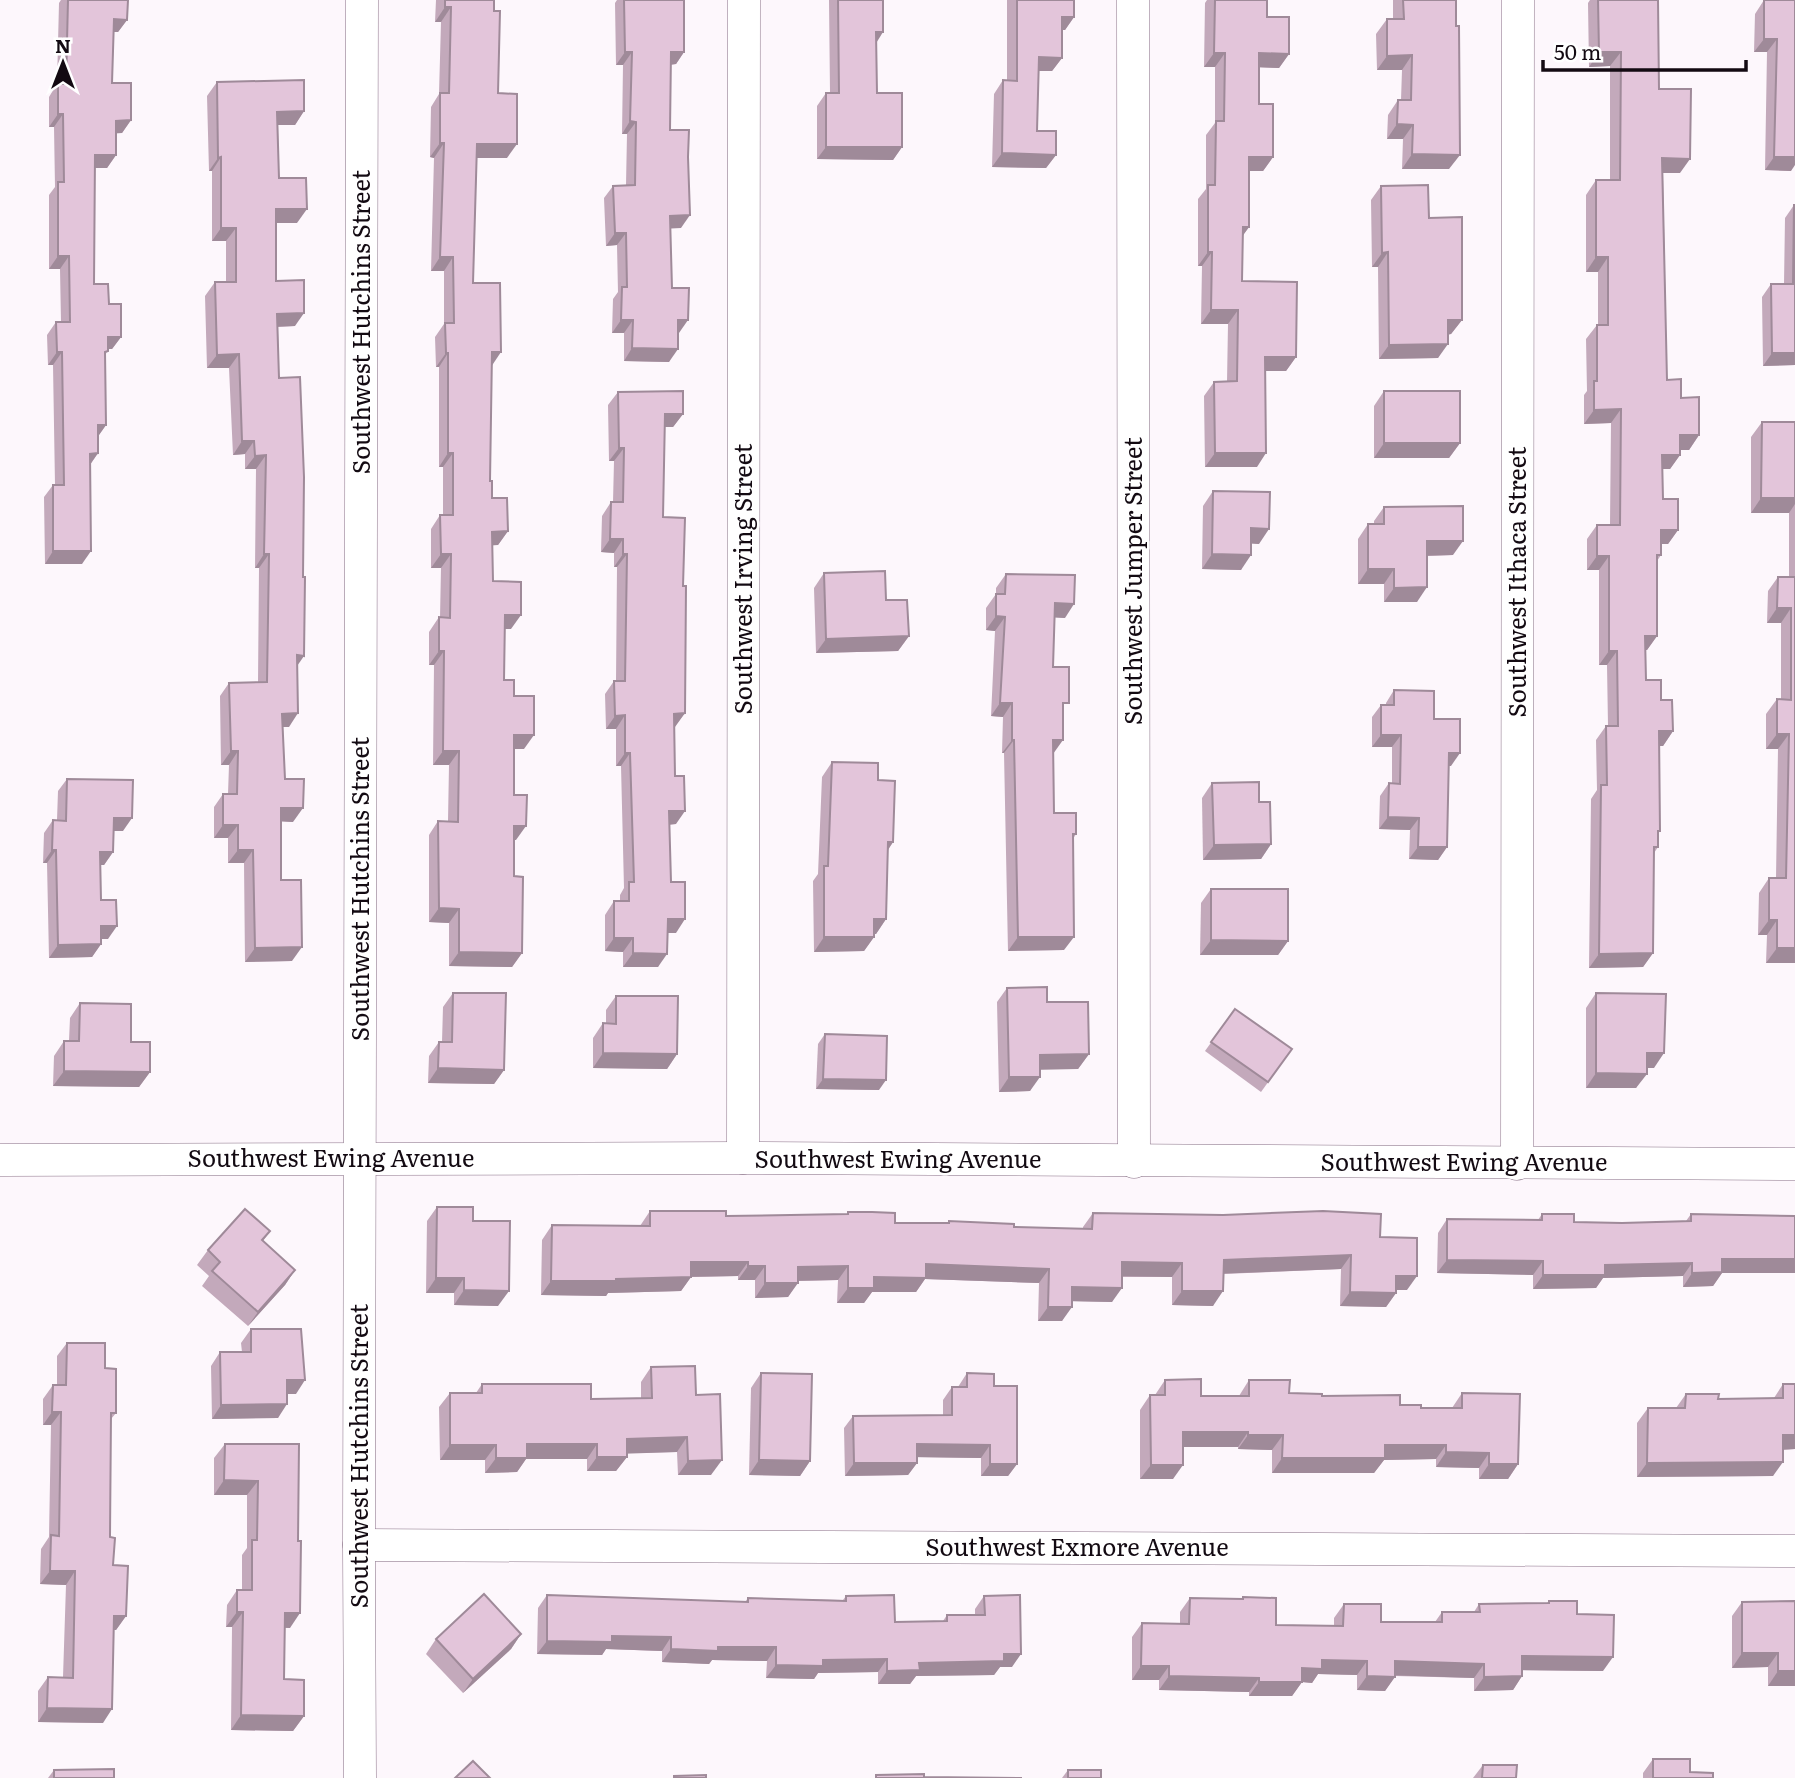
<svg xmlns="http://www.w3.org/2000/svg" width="1795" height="1778" font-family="Literata,serif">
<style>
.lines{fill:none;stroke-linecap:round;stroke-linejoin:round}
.minor-casing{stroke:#866e84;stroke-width:33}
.minor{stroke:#fff;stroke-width:32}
.wall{fill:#c3a9bb}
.shaded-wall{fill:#9f8a99}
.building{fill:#e3c5da;stroke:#9f8a99;stroke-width:2}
.labels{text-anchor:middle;stroke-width:5;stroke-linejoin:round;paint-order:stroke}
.street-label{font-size:24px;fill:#130a12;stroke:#fff}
</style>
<rect width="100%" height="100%" fill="#fdf7fc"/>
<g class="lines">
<defs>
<g id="minor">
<polyline points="1133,0 1134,1162"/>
<polyline points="743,1158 744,0"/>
<polyline points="0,1160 743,1158 1795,1164"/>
<polyline points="1517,1164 1518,0"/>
<polyline points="359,1545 1795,1551"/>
<polyline points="360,1778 359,1545 362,0"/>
</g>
</defs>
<use href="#minor" class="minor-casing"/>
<use href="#minor" class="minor"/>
</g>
<g class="wall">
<polygon points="61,0 128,0 127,20 118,32 114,32 112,83 131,120 122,133 116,133 116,155 107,168 95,168 94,284 109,304 121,337 112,349 108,349 105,356 106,425 98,436 98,453 90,465 82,564 45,564 44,497 53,485 55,485 53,365 48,365 47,335 56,322 61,322 60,269 49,269 49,195 55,187 54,127 49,127 49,97 57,84 59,3"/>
<polygon points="436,0 494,0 498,93 507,158 477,158 473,283 492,365 490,481 492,498 508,531 498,545 493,545 493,581 511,629 505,629 504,680 514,696 524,749 514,749 514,795 516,840 514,840 514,876 522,953 512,967 449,966 449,923 429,922 429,835 438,821 448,821 449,765 433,765 434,665 429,665 429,632 439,617 440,618 441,568 431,568 431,529 440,515 443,515 443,467 439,467 439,367 436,367 435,337 444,324 444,271 431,271 434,158 430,157 431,107 439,94 441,22 435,22"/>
<polygon points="617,0 684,0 684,52 676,64 671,65 670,130 681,228 670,228 672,288 679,333 678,333 669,362 624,361 624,333 612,333 613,299 618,292 617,245 606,246 604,198 613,186 626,185 627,134 622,134 623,65 616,65 615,3"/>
<polygon points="829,0 883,0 876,42 877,93 902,147 893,160 817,159 817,106 826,93 830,93"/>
<polygon points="1007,0 1074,0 1074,17 1065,30 1062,30 1062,58 1052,71 1039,71 1037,131 1056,155 1046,168 992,167 994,94 1003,80 1007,80"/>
<polygon points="1207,0 1267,0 1267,17 1289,54 1279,68 1259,67 1259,104 1273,157 1263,171 1249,171 1249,227 1243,235 1242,281 1296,357 1286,371 1265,371 1257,467 1205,467 1204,396 1214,382 1227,382 1228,324 1201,324 1202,266 1198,266 1198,199 1206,189 1206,135 1215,123 1215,67 1204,67 1205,3"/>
<polygon points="1393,0 1456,0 1449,169 1402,169 1403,139 1387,139 1388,115 1398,100 1401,100 1402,70 1377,70 1376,34 1387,19 1393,19"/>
<polygon points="1590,0 1658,0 1659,89 1680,173 1663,173 1667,380 1681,398 1699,435 1689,450 1680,450 1680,455 1670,469 1662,469 1663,499 1678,530 1668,544 1661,544 1661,555 1657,561 1657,636 1647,650 1645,650 1646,680 1661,700 1673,731 1663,746 1659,746 1660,831 1658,834 1658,847 1654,853 1653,953 1643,967 1589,968 1591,799 1597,790 1596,740 1606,726 1608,726 1607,665 1599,665 1599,570 1587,570 1587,539 1597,525 1610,525 1611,423 1584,424 1584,395 1587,391 1586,339 1597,325 1598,325 1598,272 1586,272 1586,195 1596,180 1610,180 1610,66 1589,67 1588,3"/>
<polygon points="1764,0 1795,0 1791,171 1765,170 1767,52 1754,52 1755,14"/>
<polygon points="217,82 304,111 295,125 278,125 279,178 297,223 276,223 276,281 295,326 278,327 279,378 297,666 289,727 283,727 285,779 293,822 281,821 281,880 292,961 245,962 244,863 228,863 228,838 214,838 214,807 223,794 228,794 229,765 221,765 220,696 229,683 258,682 259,568 255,568 256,469 245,469 245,454 233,455 229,368 207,368 205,296 215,282 226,282 226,241 212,241 212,171 209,171 207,96"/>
<polygon points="1381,186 1429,218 1462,320 1451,334 1448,335 1438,358 1379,359 1378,267 1372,267 1371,200"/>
<polygon points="1794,205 1795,365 1763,366 1762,297 1771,284 1784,284 1785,218"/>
<polygon points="1384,391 1460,443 1449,458 1374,458 1374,406"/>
<polygon points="618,392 683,414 673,427 664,427 663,517 683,586 685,713 674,727 676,824 669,825 671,882 676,933 668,933 658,967 623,967 623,952 605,951 605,915 614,901 620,901 620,895 624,888 621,766 616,766 616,729 606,729 605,694 614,681 616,681 617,567 614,567 614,553 601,552 602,516 611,502 613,502 614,461 609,461 608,405"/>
<polygon points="1762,422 1795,422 1795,963 1766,963 1767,935 1758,935 1759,893 1769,878 1776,878 1778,749 1766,749 1766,714 1777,699 1781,699 1781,623 1767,623 1768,591 1778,577 1789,577 1789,513 1751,513 1751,437"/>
<polygon points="1213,491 1259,544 1251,543 1241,570 1202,569 1203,506"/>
<polygon points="1384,507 1453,555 1427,556 1417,602 1384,602 1384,584 1358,584 1358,539 1368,524 1374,524 1374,521"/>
<polygon points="824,573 886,600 909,636 898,651 816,653 814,588"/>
<polygon points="1006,574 1065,618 1054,617 1053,667 1063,710 1053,754 1054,813 1076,834 1073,839 1064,950 1008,951 1004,753 1002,753 1003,717 991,716 995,631 986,630 986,608 996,594 996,588"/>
<polygon points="1394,690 1434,719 1451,766 1449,766 1447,847 1438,860 1409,859 1410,830 1379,829 1380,796 1389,783 1392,783 1392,747 1372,747 1372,717 1381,705 1386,705 1386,703"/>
<polygon points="832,762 878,780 893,842 888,850 886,919 876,934 874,934 874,937 864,951 814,952 813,881 818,874 822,777"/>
<polygon points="67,779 123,831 114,831 113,852 104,865 100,865 101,900 108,939 101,939 101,944 92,957 49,958 47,863 43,863 44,833 53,820 57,820 58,791"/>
<polygon points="1212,783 1259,802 1271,844 1261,859 1203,860 1202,798"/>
<polygon points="1211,889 1288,941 1278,955 1200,955 1201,903"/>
<polygon points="1007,988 1047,1002 1089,1054 1078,1069 1040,1069 1030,1091 999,1092 997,1002"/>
<polygon points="453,993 504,1070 494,1084 428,1083 429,1056 439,1042 442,1042 443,1007"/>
<polygon points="1596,993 1654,1068 1647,1068 1636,1088 1586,1088 1586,1008"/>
<polygon points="616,996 677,1054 667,1069 593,1068 593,1038 603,1023 606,1023 606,1010"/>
<polygon points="80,1003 131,1042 150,1072 139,1087 53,1086 54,1056 64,1041 69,1041 70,1018"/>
<polygon points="1235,1009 1292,1049 1261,1092 1205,1051"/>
<polygon points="825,1034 879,1090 816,1089 818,1044"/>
<polygon points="437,1207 473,1221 498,1306 454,1305 454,1293 426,1293 427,1221"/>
<polygon points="650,1211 726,1216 847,1214 848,1212 895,1223 947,1223 949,1221 1014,1227 1083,1229 1083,1227 1093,1213 1380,1237 1407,1290 1396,1290 1396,1293 1386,1307 1340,1306 1341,1269 1223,1274 1213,1306 1172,1305 1172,1277 1122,1277 1112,1302 1072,1301 1062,1321 1038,1321 1039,1283 925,1279 916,1292 872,1292 864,1303 837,1303 838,1280 798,1281 788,1297 755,1298 755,1280 738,1280 738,1276 691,1277 681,1291 608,1293 606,1296 541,1295 542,1240 552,1225 640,1226"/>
<polygon points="1542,1214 1574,1222 1622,1223 1686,1221 1691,1214 1795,1216 1795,1273 1722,1273 1713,1286 1683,1287 1683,1276 1603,1278 1596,1288 1533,1289 1533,1275 1437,1273 1438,1233 1447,1219 1538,1220"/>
<polygon points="270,1231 263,1241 295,1270 285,1285 248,1326 202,1286 209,1276 197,1265 208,1250"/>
<polygon points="251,1329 296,1394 287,1394 278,1418 212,1419 211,1366 220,1352 242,1352 241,1343"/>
<polygon points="67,1343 105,1368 116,1413 111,1419 110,1537 113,1565 126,1616 116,1630 114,1630 103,1723 38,1722 38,1691 48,1677 63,1677 66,1585 40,1584 41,1549 49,1537 51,1425 43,1425 43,1399 53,1385 57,1385 57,1356"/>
<polygon points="651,1367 696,1395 711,1475 678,1475 677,1452 627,1453 627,1457 616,1471 587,1471 587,1459 526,1459 517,1472 485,1473 485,1460 440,1460 439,1407 450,1393 476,1393 482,1384 591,1399 641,1398 641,1382"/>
<polygon points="761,1373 810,1461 800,1476 749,1475 751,1388"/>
<polygon points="967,1373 994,1386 1017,1464 1008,1476 981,1476 981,1458 917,1457 917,1463 908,1475 845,1476 844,1428 853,1416 943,1415 943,1400 952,1387 958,1387"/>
<polygon points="1165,1380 1201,1396 1239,1396 1249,1380 1289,1393 1322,1396 1421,1408 1452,1408 1462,1393 1518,1464 1508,1479 1479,1479 1479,1468 1436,1467 1436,1459 1384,1460 1374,1473 1272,1473 1272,1450 1238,1449 1238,1447 1183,1447 1173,1479 1140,1479 1140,1410 1150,1395 1155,1395"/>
<polygon points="1783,1384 1795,1384 1795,1449 1783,1450 1773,1476 1637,1477 1637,1423 1648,1408 1676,1408 1686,1394 1718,1399 1774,1398"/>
<polygon points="225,1444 299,1444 290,1628 285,1628 284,1679 304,1716 293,1731 231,1730 232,1627 226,1627 227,1605 237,1590 242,1590 242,1555 247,1548 247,1495 214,1495 214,1458"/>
<polygon points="547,1595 745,1602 748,1598 843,1600 846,1596 895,1622 943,1621 947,1615 975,1615 975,1609 984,1596 1012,1667 1000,1667 994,1675 916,1676 910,1684 878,1684 878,1672 818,1673 814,1679 766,1678 767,1661 712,1660 709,1664 662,1662 662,1651 606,1649 602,1655 537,1654 538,1608"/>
<polygon points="1243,1597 1276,1625 1334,1626 1334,1618 1344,1604 1381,1622 1435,1622 1442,1612 1474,1612 1479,1604 1547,1603 1549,1601 1577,1614 1603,1671 1522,1670 1522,1676 1513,1690 1474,1691 1474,1678 1395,1676 1385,1691 1357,1690 1357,1675 1318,1674 1312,1683 1302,1682 1292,1696 1249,1696 1249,1692 1159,1690 1159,1680 1132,1680 1132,1637 1142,1623 1180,1623 1180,1612 1190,1598 1242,1599"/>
<polygon points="1795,1601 1795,1686 1768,1686 1768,1667 1732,1668 1732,1616 1742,1602"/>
<polygon points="521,1634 511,1649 463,1693 426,1654 436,1639"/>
<polygon points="1653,1759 1690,1772 1713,1778 1643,1778 1643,1773"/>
<polygon points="1483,1765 1516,1778 1473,1778"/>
<polygon points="54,1770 114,1778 48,1778"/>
<polygon points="1068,1770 1101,1778 1062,1778"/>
</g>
<g class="shaded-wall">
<polygon points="445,7 451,7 441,22 435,22"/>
<polygon points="1062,17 1074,17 1065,30 1052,30"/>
<polygon points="114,19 127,20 118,32 105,32"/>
<polygon points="876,32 883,32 875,45"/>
<polygon points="1764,39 1777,39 1767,52 1754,52"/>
<polygon points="625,52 632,52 623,65 616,65"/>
<polygon points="671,52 684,52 676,64 663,65"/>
<polygon points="1599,52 1621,52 1610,66 1589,67"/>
<polygon points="1214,53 1225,53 1215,67 1204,67"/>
<polygon points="1259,53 1289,54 1279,68 1249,67"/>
<polygon points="1412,55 1402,70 1377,70 1387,56"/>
<polygon points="1039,57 1062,58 1052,71 1030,71"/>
<polygon points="304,111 295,125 268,125 277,112"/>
<polygon points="58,114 63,114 54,127 49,127"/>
<polygon points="131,120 122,133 107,134 116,121"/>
<polygon points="630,121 636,122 627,134 622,134"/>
<polygon points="1397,124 1413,125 1403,139 1387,139"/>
<polygon points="440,143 444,143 434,158 430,157"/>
<polygon points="477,144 517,144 507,158 467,158"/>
<polygon points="826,147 902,147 893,160 817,159"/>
<polygon points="1002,153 1056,155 1046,168 992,167"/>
<polygon points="1412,154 1460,155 1449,169 1402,169"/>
<polygon points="95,155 116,155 107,168 86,168"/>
<polygon points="221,157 212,171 209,171 218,158"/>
<polygon points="1249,157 1273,157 1263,171 1239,171"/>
<polygon points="1774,157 1795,157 1795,165 1791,171 1765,170"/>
<polygon points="1662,158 1690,159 1680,173 1652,173"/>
<polygon points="276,209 307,209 297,223 266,223"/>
<polygon points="690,215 681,228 661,229 670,216"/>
<polygon points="1243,227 1249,227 1239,241"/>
<polygon points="221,228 236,228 226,241 212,241"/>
<polygon points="615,233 626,233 617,245 606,246"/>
<polygon points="1208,252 1212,252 1202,266 1198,266"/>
<polygon points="1388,252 1378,267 1372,267 1382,253"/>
<polygon points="58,256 69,256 60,269 49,269"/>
<polygon points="440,257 453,257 444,271 431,271"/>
<polygon points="1596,257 1608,257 1598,272 1586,272"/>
<polygon points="1211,310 1238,310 1228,324 1201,324"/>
<polygon points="304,313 295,326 268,327 277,314"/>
<polygon points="621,320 633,320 624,333 612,333"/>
<polygon points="678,320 688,320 679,333 669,333"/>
<polygon points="1448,320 1462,320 1451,334 1437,335"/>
<polygon points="108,337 121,337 112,349 99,349"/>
<polygon points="1448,344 1438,358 1379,359 1389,345"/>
<polygon points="632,348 678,349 669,362 624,361"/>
<polygon points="57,352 62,352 53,365 48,365"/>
<polygon points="492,352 501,352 491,367"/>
<polygon points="446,353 448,353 439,367 436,367"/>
<polygon points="1772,353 1795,353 1795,365 1763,366"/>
<polygon points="239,354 229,368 207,368 217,355"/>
<polygon points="1265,357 1296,357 1286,371 1255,371"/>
<polygon points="1621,409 1611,423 1584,424 1594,410"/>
<polygon points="665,414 683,414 673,427 655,427"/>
<polygon points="98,425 106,425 97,438"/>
<polygon points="1680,435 1699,435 1689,450 1670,450"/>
<polygon points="242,441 254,441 245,454 233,455"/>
<polygon points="1384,443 1460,443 1449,458 1374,458"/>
<polygon points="619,448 624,448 614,461 609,461"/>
<polygon points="98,453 89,466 90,454"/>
<polygon points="448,453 453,453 443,467 439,467"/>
<polygon points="1215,453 1266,453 1257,467 1205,467"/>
<polygon points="266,455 256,469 245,469 255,456"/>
<polygon points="1662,455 1680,455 1670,469 1652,469"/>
<polygon points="1761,498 1795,498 1795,504 1789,513 1751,513"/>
<polygon points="1251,528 1269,529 1259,544 1241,543"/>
<polygon points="1661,530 1678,530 1668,544 1651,544"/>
<polygon points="508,531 498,545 483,546 492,532"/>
<polygon points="610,539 623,539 614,553 601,552"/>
<polygon points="1427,541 1463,541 1453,555 1416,556"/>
<polygon points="53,551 91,551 82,564 45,564"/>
<polygon points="264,554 269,554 259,568 255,568"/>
<polygon points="441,554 451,554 441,568 431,568"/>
<polygon points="623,554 627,554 617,567 614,567"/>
<polygon points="1212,554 1251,555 1241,570 1202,569"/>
<polygon points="1597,556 1609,556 1599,570 1587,570"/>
<polygon points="1368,569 1394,569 1384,584 1358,584"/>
<polygon points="1427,587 1417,602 1384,602 1394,588"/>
<polygon points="1055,603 1074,604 1065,618 1045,617"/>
<polygon points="1777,608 1791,608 1781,623 1767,623"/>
<polygon points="505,615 521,615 511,629 495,629"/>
<polygon points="996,616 1005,617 995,631 986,630"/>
<polygon points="909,636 898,651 816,653 826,639"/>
<polygon points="1645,636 1657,636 1647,650 1635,650"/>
<polygon points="439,651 444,651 434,665 429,665"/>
<polygon points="1609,651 1617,651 1607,665 1599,665"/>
<polygon points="297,655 304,656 295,669"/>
<polygon points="1000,703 1012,703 1003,717 991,716"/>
<polygon points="298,713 289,727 273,727 282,714"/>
<polygon points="685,713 675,727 665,727 674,714"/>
<polygon points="625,715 616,729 606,729 615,716"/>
<polygon points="1659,731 1673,731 1663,746 1649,746"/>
<polygon points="1777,734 1789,734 1778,749 1766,749"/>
<polygon points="514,735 534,735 524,749 504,749"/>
<polygon points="1381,735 1401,735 1392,747 1372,747"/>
<polygon points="1012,740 1014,740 1004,753 1002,753"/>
<polygon points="1053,740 1063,740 1053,754"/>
<polygon points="231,751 238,751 229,765 221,765"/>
<polygon points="443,751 459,751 449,765 433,765"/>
<polygon points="625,753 630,753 621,766 616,766"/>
<polygon points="1449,753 1460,753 1451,766 1440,766"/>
<polygon points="281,808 303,808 293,822 272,821"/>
<polygon points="669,811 685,811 676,824 659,825"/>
<polygon points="1388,817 1419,818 1410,830 1379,829"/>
<polygon points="114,818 132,818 123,831 105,831"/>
<polygon points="223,825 238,825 228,838 214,838"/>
<polygon points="514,826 526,826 516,840 504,840"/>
<polygon points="888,842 893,842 883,857"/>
<polygon points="1271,844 1261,859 1203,860 1214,845"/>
<polygon points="1418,847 1447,847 1438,860 1409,859"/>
<polygon points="52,850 56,850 47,863 43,863"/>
<polygon points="238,850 253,850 244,863 228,863"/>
<polygon points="100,852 113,852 104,865 91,865"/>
<polygon points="439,908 459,909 449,923 429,922"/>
<polygon points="668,919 685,919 676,933 658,933"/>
<polygon points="874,919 886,919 876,934 864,934"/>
<polygon points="1769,920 1777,920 1767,935 1758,935"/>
<polygon points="101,926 117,926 108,939 92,939"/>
<polygon points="824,937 874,937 864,951 814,952"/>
<polygon points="1018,937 1074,937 1064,950 1008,951"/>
<polygon points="614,938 633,938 623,952 605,951"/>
<polygon points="1211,940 1288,941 1278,955 1200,955"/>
<polygon points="101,944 92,957 49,958 58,945"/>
<polygon points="302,947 292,961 245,962 255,948"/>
<polygon points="1777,948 1795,948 1795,963 1766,963"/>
<polygon points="459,952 522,953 512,967 449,966"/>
<polygon points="633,953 667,954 658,967 623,967"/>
<polygon points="1653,953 1643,967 1589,968 1599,954"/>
<polygon points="603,1053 677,1054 667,1069 593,1068"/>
<polygon points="1647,1053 1664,1053 1654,1068 1636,1068"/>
<polygon points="1089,1054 1078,1069 1030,1070 1040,1055"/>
<polygon points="438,1068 504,1070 494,1084 428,1083"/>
<polygon points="64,1071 150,1072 139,1087 53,1086"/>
<polygon points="1596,1073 1647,1074 1636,1088 1586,1088"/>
<polygon points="1009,1077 1040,1077 1030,1091 999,1092"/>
<polygon points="823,1079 886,1080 879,1090 816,1089"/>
<polygon points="1351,1255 1341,1269 1213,1274 1224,1260"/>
<polygon points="1722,1259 1795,1259 1795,1273 1722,1273 1713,1286 1683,1287 1692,1273"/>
<polygon points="1447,1260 1543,1261 1533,1275 1437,1273"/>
<polygon points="691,1262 748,1262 738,1276 681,1277"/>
<polygon points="1122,1262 1182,1263 1172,1277 1112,1276"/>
<polygon points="1692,1263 1683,1276 1603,1278 1596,1288 1533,1289 1543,1275 1605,1265"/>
<polygon points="926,1264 1049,1269 1039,1283 925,1279 916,1292 872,1292 864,1303 837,1303 848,1288 874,1277"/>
<polygon points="748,1266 765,1266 755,1280 738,1280"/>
<polygon points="848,1266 838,1280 788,1281 798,1267"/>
<polygon points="295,1270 285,1285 248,1326 258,1312"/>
<polygon points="1396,1276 1417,1276 1407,1290 1386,1290"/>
<polygon points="691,1277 681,1291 608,1293 606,1296 541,1295 551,1281"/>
<polygon points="436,1278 464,1278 454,1293 426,1293"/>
<polygon points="765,1283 798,1283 788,1297 755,1298"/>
<polygon points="1072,1287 1122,1288 1112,1302 1062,1301"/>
<polygon points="464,1290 509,1291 498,1306 454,1305"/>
<polygon points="1182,1291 1223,1291 1213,1306 1172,1305"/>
<polygon points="1350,1292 1396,1293 1386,1307 1340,1306"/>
<polygon points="1048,1307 1072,1307 1062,1321 1038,1321"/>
<polygon points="287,1380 305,1380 296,1394 277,1394"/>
<polygon points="287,1404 278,1418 212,1419 221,1405"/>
<polygon points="52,1412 61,1412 51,1425 43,1425"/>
<polygon points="1183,1432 1248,1432 1238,1447 1173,1447"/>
<polygon points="1248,1435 1283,1435 1272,1450 1238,1449"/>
<polygon points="1783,1435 1795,1435 1795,1449 1773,1450"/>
<polygon points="687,1437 677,1452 616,1454 627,1439"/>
<polygon points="527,1444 597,1444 587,1459 526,1459 517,1472 485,1473 496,1458"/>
<polygon points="917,1444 990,1445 981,1458 908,1457"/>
<polygon points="450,1445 496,1445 485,1460 440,1460"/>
<polygon points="1385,1445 1446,1445 1436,1459 1384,1460 1374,1473 1272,1473 1282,1458"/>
<polygon points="1446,1452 1489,1453 1479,1468 1436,1467"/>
<polygon points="597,1457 627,1457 616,1471 587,1471"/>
<polygon points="722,1460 711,1475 678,1475 688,1461"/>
<polygon points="759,1460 810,1461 800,1476 749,1475"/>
<polygon points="1783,1462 1773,1476 1637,1477 1647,1463"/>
<polygon points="854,1463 917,1463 908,1475 845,1476"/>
<polygon points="990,1464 1017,1464 1008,1476 981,1476"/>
<polygon points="1489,1464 1518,1464 1508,1479 1479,1479"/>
<polygon points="1151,1465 1183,1465 1173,1479 1140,1479"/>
<polygon points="224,1480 258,1481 247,1495 214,1495"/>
<polygon points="50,1571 75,1571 66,1585 40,1584"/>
<polygon points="237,1612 243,1612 232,1627 226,1627"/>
<polygon points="285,1613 300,1613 290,1628 275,1627"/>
<polygon points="114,1616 126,1616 116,1630 104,1629"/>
<polygon points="521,1634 511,1649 463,1693 473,1679"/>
<polygon points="612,1636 671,1637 662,1651 606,1649 602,1655 537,1654 547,1641"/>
<polygon points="718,1647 776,1647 767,1661 712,1660 709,1664 662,1662 671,1649"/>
<polygon points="1742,1653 1778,1653 1768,1667 1732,1668"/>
<polygon points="1004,1654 1021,1654 1012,1667 1000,1667 994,1675 916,1676 910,1684 878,1684 887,1671 919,1663"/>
<polygon points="1522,1656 1613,1657 1603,1671 1512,1670"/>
<polygon points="887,1659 878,1672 818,1673 814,1679 766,1678 776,1665 823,1660"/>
<polygon points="1322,1660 1367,1661 1357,1675 1318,1674 1312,1683 1302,1682 1292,1696 1249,1696 1259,1682 1302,1668"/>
<polygon points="1395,1661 1484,1664 1474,1678 1385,1675"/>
<polygon points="1141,1666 1169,1666 1159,1680 1132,1680"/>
<polygon points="1778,1671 1795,1671 1795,1686 1768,1686"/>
<polygon points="1169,1676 1259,1678 1249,1692 1159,1690"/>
<polygon points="1367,1676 1395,1677 1385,1691 1357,1690"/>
<polygon points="1522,1676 1513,1690 1474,1691 1484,1677"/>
<polygon points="47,1708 112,1709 103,1723 38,1722"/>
<polygon points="241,1715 304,1716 293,1731 231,1730"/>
</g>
<g class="building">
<polygon points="68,0 128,0 127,20 114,19 112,83 131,83 131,120 116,121 116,155 95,155 94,284 108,284 109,304 121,304 121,337 108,337 108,351 105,352 106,425 98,425 98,453 90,454 91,551 53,551 53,485 64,485 62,352 57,352 56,322 70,322 69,256 58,256 58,182 64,182 63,114 58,114 58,84 66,84"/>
<polygon points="445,0 494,0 494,11 500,11 498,93 517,94 517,144 477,144 473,283 500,283 501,352 492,352 490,481 492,481 492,498 507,498 508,531 492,532 493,581 521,582 521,615 505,615 504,680 514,680 514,696 534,696 534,735 514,735 514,795 527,795 526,826 514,826 514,876 523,877 522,953 459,952 459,909 439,908 438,821 458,822 459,751 443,751 444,651 439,651 439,617 450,618 451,554 441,554 440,515 453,515 453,453 448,453 448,353 446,353 445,323 454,323 453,257 440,257 444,143 440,143 440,93 449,93 451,7 445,7"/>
<polygon points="624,0 684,0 684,52 671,52 670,130 689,130 688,157 690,215 670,216 672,288 689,288 688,320 678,320 678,349 632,348 633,320 621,320 622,287 627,287 626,233 615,233 613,186 635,185 636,122 630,121 632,52 625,52"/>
<polygon points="838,0 883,0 883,32 876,32 877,93 902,93 902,147 826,147 826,93 839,93"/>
<polygon points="1017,0 1074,0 1074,17 1062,17 1062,58 1039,57 1037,131 1056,131 1056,155 1002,153 1003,80 1017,81"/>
<polygon points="1215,0 1267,0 1267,17 1289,17 1289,54 1259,53 1259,104 1273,104 1273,157 1249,157 1249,227 1243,227 1242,281 1297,282 1296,357 1265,357 1266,453 1215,453 1214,382 1237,381 1238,310 1211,310 1212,252 1208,252 1208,185 1215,185 1216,121 1224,121 1225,53 1214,53"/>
<polygon points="1403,0 1456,0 1456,26 1459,26 1460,155 1412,154 1413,125 1397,124 1398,100 1411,100 1412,55 1387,56 1387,19 1404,19"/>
<polygon points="1598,0 1658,0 1659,89 1691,89 1690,159 1662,158 1667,380 1681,379 1681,398 1699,397 1699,435 1680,435 1680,455 1662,455 1663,499 1678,499 1678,530 1661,530 1661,555 1657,555 1657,636 1645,636 1646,680 1661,680 1661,700 1672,700 1673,731 1659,731 1660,831 1658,831 1658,847 1654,847 1653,953 1599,954 1601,785 1607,785 1606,726 1618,726 1617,651 1609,651 1609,556 1597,556 1597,525 1620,525 1621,409 1594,410 1594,381 1597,381 1597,325 1608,325 1608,257 1596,257 1596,180 1620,180 1621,52 1599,52"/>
<polygon points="1764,0 1795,0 1795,157 1774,157 1777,39 1764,39"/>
<polygon points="304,80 304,111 277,112 279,178 306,178 307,209 276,209 276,281 304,280 304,313 277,314 279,378 300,377 304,477 303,577 305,577 304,656 297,655 298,713 282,714 285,779 304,779 303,808 281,808 281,880 301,880 302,947 255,948 253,850 238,850 238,825 223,825 223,794 237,794 238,751 231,751 229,683 267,682 269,554 264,554 266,455 255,456 254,441 242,441 239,354 217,355 215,282 236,282 236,228 221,228 221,157 218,158 217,82"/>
<polygon points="1428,185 1429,218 1462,217 1462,320 1448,320 1448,344 1389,345 1388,252 1382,253 1381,186"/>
<polygon points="1794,205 1795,205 1795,353 1772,353 1771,284 1793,284"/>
<polygon points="683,391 683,414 665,414 663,517 685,518 683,586 686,586 685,713 674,714 675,776 684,776 685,811 669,811 671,882 685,882 685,919 668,919 667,954 633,953 633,938 614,938 614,901 629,901 629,882 634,882 630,753 625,753 625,715 615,716 614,681 625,681 627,554 623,554 623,539 610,539 611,502 623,502 624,448 619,448 618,392"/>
<rect x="1384" y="391" width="76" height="52"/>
<polygon points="1762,422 1795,422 1795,498 1761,498"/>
<polygon points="1213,491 1270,492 1269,529 1251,528 1251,555 1212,554"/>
<polygon points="1463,506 1463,541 1427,541 1427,587 1394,588 1394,569 1368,569 1368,524 1384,524 1384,507"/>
<polygon points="885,571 886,600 907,600 909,636 826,639 824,573"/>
<polygon points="1006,574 1075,575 1074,604 1055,603 1053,667 1069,667 1069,703 1063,703 1063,740 1053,740 1054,813 1076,813 1076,834 1073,834 1074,937 1018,937 1014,740 1012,740 1012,703 1000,703 1005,617 996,616 996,594 1005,594"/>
<polygon points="1778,577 1795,577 1795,948 1777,948 1777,920 1769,920 1769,878 1786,878 1789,734 1777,734 1777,699 1791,700 1791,608 1777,608"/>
<polygon points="1394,690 1434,691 1434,719 1460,719 1460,753 1449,753 1447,847 1418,847 1419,818 1388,817 1389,783 1400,784 1401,735 1381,735 1381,705 1394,705"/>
<polygon points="832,762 878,763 878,780 895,781 893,842 888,842 886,919 874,919 874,937 824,937 824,866 828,866"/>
<polygon points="67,779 133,780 132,818 114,818 113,852 100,852 101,900 116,900 117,926 101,926 101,944 58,945 56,850 52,850 53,820 66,821"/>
<polygon points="1259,782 1259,802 1270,802 1271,844 1214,845 1212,783"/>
<polygon points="1211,889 1288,889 1288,941 1211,940"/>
<polygon points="1047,987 1047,1002 1088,1002 1089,1054 1040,1055 1040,1077 1009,1077 1007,988"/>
<polygon points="453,993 506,993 504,1070 438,1068 439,1042 452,1042"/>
<polygon points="1596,993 1666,994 1664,1053 1647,1053 1647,1074 1596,1073"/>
<polygon points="616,996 678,996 677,1054 603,1053 603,1023 616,1024"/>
<polygon points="80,1003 131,1004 131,1042 150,1042 150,1072 64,1071 64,1041 79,1041"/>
<polygon points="1235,1009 1292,1049 1268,1082 1211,1042"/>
<polygon points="825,1034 887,1036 886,1080 823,1079"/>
<polygon points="437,1207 473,1207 473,1221 510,1221 509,1291 464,1290 464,1278 436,1278"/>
<polygon points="245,1209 270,1231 262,1240 295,1270 258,1312 212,1271 220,1262 208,1250"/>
<polygon points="650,1211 726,1211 726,1216 848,1214 848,1212 872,1212 895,1213 895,1223 949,1223 949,1221 1014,1224 1014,1227 1092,1229 1093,1213 1223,1215 1323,1211 1381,1214 1380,1237 1417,1238 1417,1276 1396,1276 1396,1293 1350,1292 1351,1255 1224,1260 1223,1291 1182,1291 1182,1263 1122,1262 1122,1288 1072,1287 1072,1307 1048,1307 1049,1269 926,1264 926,1278 874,1277 874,1288 848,1288 848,1266 798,1267 798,1283 765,1283 765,1266 748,1266 748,1262 691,1262 691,1277 616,1279 616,1281 551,1281 552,1225 650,1226"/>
<polygon points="1542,1214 1574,1214 1574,1222 1622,1223 1691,1221 1691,1214 1795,1216 1795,1259 1722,1259 1722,1272 1692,1273 1692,1263 1605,1265 1605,1275 1543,1275 1543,1261 1447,1260 1447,1219 1542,1220"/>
<polygon points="251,1329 301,1329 305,1380 287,1380 287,1404 221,1405 220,1352 251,1352"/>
<polygon points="67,1343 105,1343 105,1368 116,1369 116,1413 111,1413 110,1537 115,1538 113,1565 128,1566 126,1616 114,1616 112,1709 47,1708 48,1677 73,1678 75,1571 50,1571 51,1535 59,1536 61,1412 52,1412 53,1385 66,1385"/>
<polygon points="695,1366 696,1395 720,1394 722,1460 688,1461 687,1437 627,1439 627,1457 597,1457 597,1444 527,1444 527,1458 496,1458 496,1445 450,1445 450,1393 482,1393 482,1384 591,1384 591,1399 652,1398 651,1367"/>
<polygon points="761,1373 812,1374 810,1461 759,1460"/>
<polygon points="967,1373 994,1374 994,1386 1017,1386 1017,1464 990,1464 990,1445 917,1444 917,1463 854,1463 853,1416 952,1415 952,1387 967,1387"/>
<polygon points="1201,1379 1201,1396 1249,1396 1249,1380 1290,1380 1289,1393 1322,1394 1322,1396 1400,1395 1400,1405 1421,1405 1421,1408 1462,1408 1462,1393 1520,1394 1518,1464 1489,1464 1489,1453 1446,1452 1446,1445 1385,1445 1385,1458 1282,1458 1283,1435 1248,1435 1248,1432 1183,1432 1183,1465 1151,1465 1150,1395 1165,1395 1165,1380"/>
<polygon points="1783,1384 1795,1384 1795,1435 1783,1435 1783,1462 1647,1463 1648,1408 1685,1408 1686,1394 1719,1394 1718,1399 1783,1398"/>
<polygon points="225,1444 299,1444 298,1541 301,1541 300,1613 285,1613 284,1679 304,1680 304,1716 241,1715 243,1612 237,1612 237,1590 252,1590 252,1540 257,1540 258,1481 224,1480"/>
<polygon points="484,1594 521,1634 473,1679 436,1639"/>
<polygon points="547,1595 748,1602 748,1598 846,1601 846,1596 894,1595 895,1622 947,1621 947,1615 985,1615 984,1596 1020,1595 1021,1654 1004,1654 1004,1661 919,1663 920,1670 887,1671 887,1659 823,1660 823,1666 776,1665 776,1647 718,1647 718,1651 671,1649 671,1637 612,1636 612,1642 547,1641"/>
<polygon points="1243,1597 1276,1598 1276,1625 1343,1626 1344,1604 1381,1604 1381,1622 1442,1622 1442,1612 1480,1612 1479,1604 1549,1603 1549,1601 1577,1601 1577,1614 1614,1615 1613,1657 1522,1656 1522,1676 1484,1677 1484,1664 1395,1661 1395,1677 1367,1676 1367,1661 1322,1660 1322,1669 1302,1668 1302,1682 1259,1682 1259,1678 1169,1676 1169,1666 1141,1666 1142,1623 1189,1624 1190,1598 1243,1599"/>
<polygon points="1795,1601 1795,1671 1778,1671 1778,1653 1742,1653 1742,1602"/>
<polygon points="1653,1759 1690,1759 1690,1772 1713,1773 1713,1778 1653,1778"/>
<polygon points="473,1761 490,1778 455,1778"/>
<polygon points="1483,1765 1517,1765 1516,1778 1482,1778"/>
<polygon points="114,1769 114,1778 54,1778 54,1770"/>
<rect x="1068" y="1770" width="33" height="8"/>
<polygon points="924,1774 924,1777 1022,1778 876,1778 876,1775"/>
<polygon points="706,1775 706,1778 674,1778 674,1776"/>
</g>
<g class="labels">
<g class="street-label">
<text transform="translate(362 322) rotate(-90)" y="8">Southwest Hutchins Street</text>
<text transform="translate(744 579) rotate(-90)" y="8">Southwest Irving Street</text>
<text transform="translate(1134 581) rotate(-90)" y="8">Southwest Jumper Street</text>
<text transform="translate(1518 582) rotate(-90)" y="8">Southwest Ithaca Street</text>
<text transform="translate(361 889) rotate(-90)" y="8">Southwest Hutchins Street</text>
<text x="331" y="1167">Southwest Ewing Avenue</text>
<text x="898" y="1168">Southwest Ewing Avenue</text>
<text x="1464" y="1171">Southwest Ewing Avenue</text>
<text transform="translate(360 1456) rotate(-90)" y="8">Southwest Hutchins Street</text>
<text x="1077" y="1556">Southwest Exmore Avenue</text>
</g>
</g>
<g transform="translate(63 63)" stroke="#ffffff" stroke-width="5" paint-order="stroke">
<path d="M0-5L12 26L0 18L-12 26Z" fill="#130a12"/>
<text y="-10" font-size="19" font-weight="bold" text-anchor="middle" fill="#130a12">N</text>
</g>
<path d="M1543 60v10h203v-10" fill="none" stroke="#130a12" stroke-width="3.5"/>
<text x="1554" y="60" font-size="21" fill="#130a12" stroke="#ffffff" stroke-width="5" paint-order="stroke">50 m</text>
</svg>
